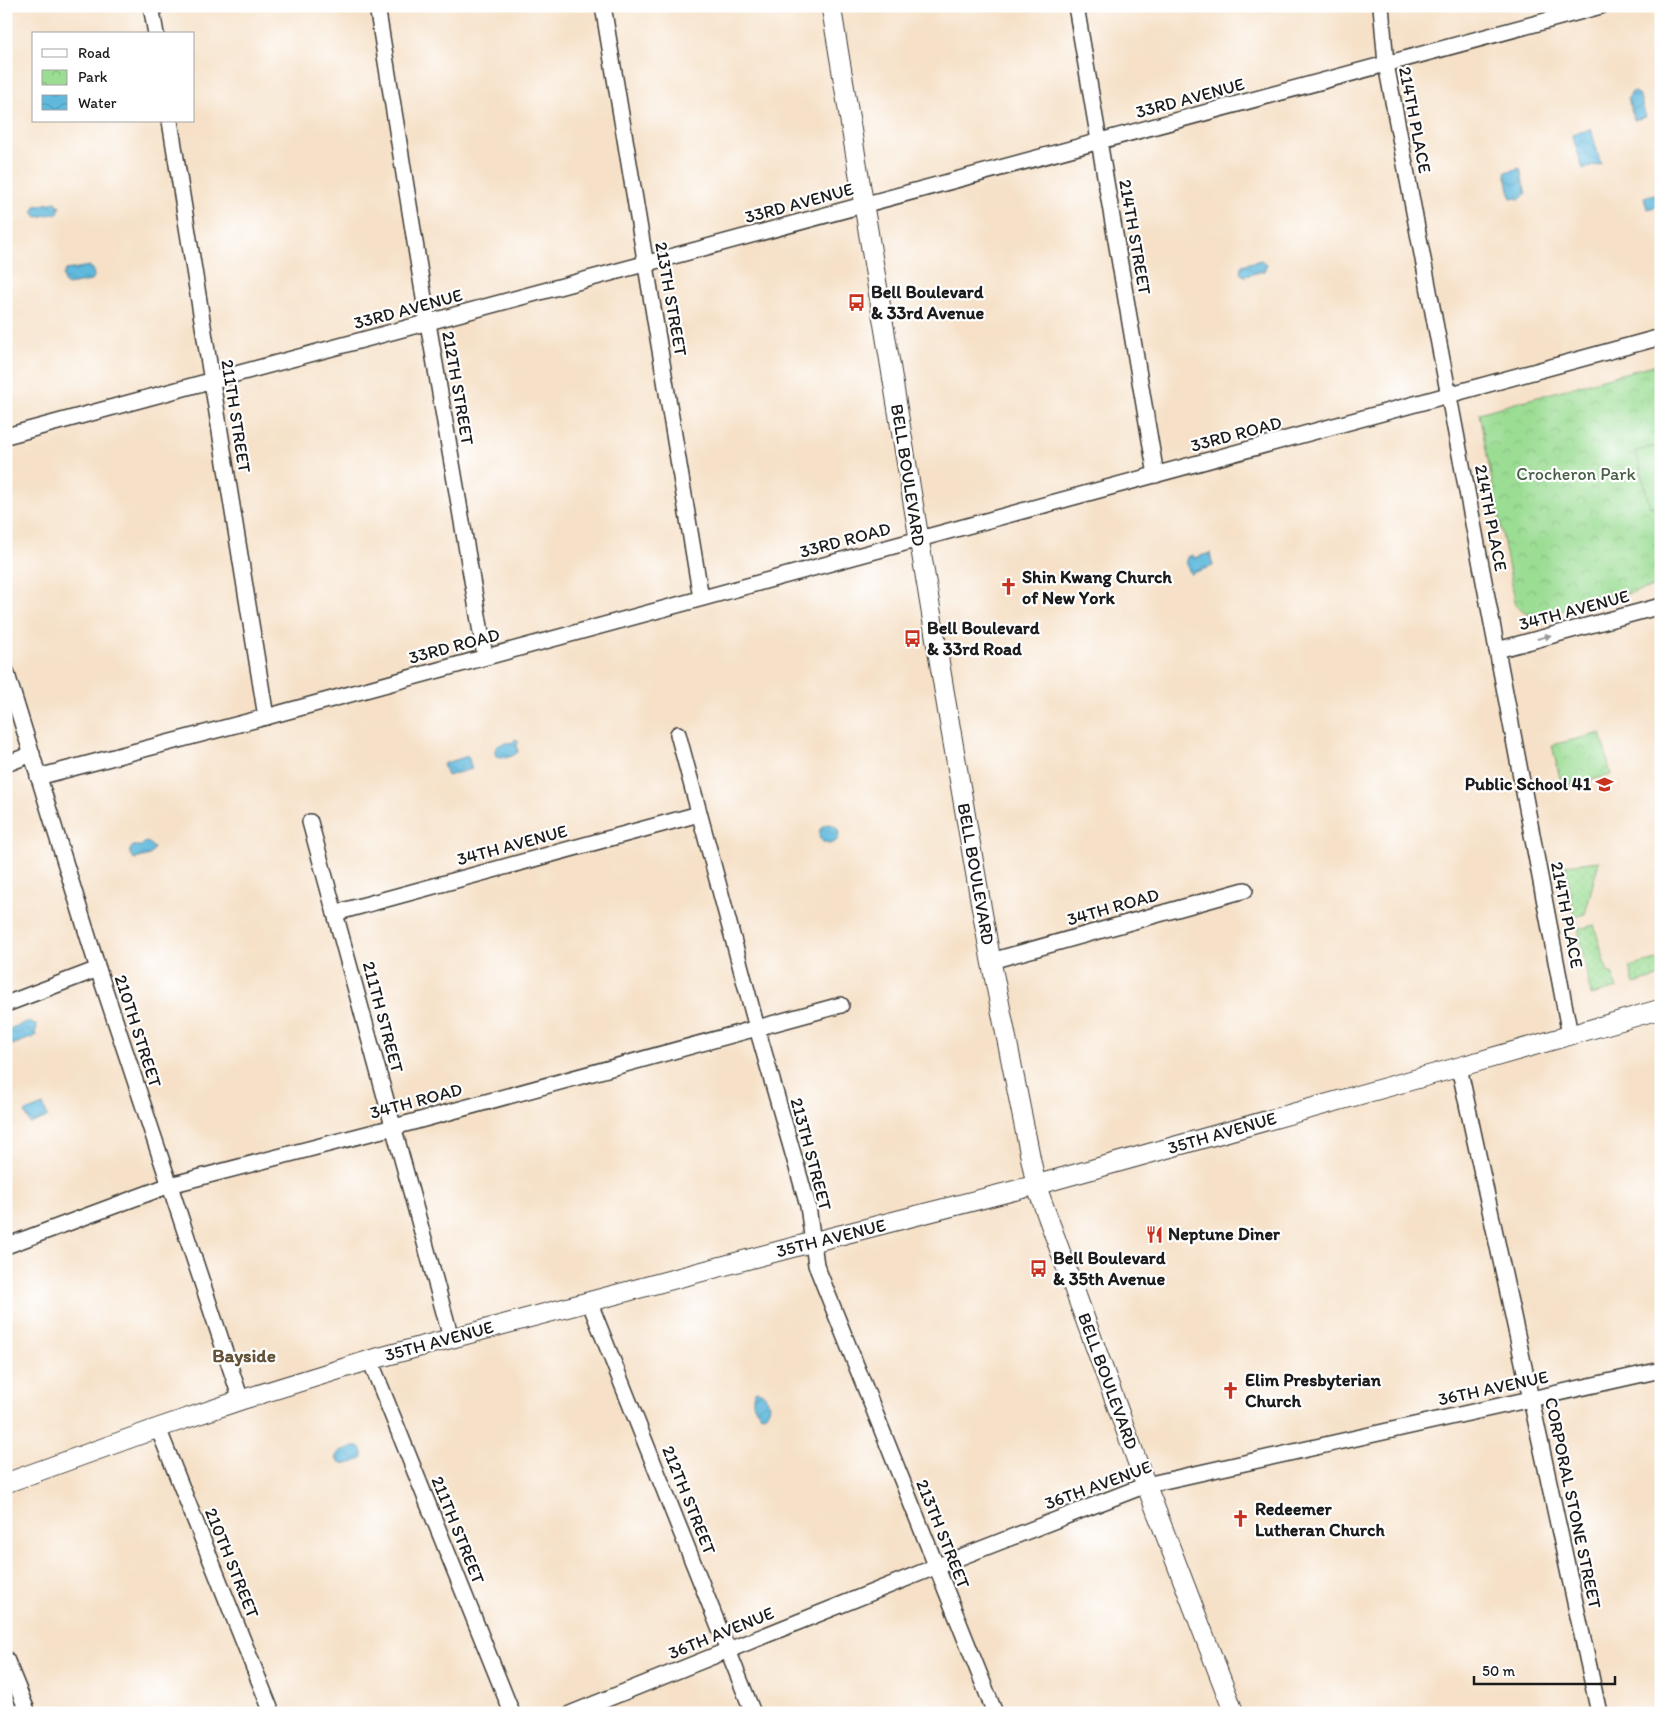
<svg xmlns="http://www.w3.org/2000/svg" width="1667" height="1719" font-family="Itim,sans-serif">
<style>
.grass{fill:url(#grass-dots);stroke:#5c7c58}
.park{fill:url(#park-crowns);stroke:#5c7c58}
.pitch{fill:#9cdd94;stroke:#5c7c58}
.water{fill:url(#water-waves);stroke:#3e6a7c}
.lines{fill:none;stroke-linecap:round;stroke-linejoin:round}
.minor-casing{stroke:#3d3a36;stroke-width:18}
.tertiary-casing{stroke:#3d3a36;stroke-width:21}
.minor{stroke:#fff;stroke-width:15}
.tertiary{stroke:#fff;stroke-width:19}
.oneway{fill:#999}
.labels{text-anchor:middle;stroke-width:4.5;stroke-linejoin:round;paint-order:stroke}
.street-label{font-size:18px;fill:#1c1c1c;stroke:#fff}
.poi-label{font-size:18px;font-weight:bold;fill:#1c1c1c;stroke:#fff;text-anchor:start}
.park-label{font-size:18px;fill:#496046;stroke:#fff}
.neighbourhood-label{font-size:19px;font-weight:bold;fill:#645239;stroke:#fff}
</style>
<defs>
<pattern id="grass-dots" width="8" height="8" patternUnits="userSpaceOnUse" patternTransform="scale(1.25)"><rect width="8" height="8" fill="#9cdd94"/><path d="M2 2h.1M6 6h.1" fill="none" stroke="#86bd7f" stroke-width="1.8" stroke-linecap="round"/></pattern>
<pattern id="park-crowns" width="20" height="18" patternUnits="userSpaceOnUse" patternTransform="scale(1.25)"><rect width="20" height="18" fill="#9cdd94"/><path d="M2 6a3 3 0 1 1 6 0M12 15a3 3 0 1 1 6 0" fill="none" stroke="#86bd7f"/></pattern>
<pattern id="water-waves" width="16" height="10" patternUnits="userSpaceOnUse" patternTransform="scale(1.25)"><rect width="16" height="10" fill="#5fb9dd"/><path d="M0 5q4-4 8 0t8 0" fill="none" stroke="#529ebd"/></pattern>
</defs>
<rect width="100%" height="100%" fill="#fff"/>
<filter id="ink" filterUnits="userSpaceOnUse"><feTurbulence type="fractalNoise" baseFrequency=".02" numOctaves="2"/><feDisplacementMap in="SourceGraphic" scale="10" xChannelSelector="R" yChannelSelector="G"/><feConvolveMatrix kernelMatrix="1 2 1 2 8 2 1 2 1" color-interpolation-filters="sRGB"/></filter>
<filter id="wash" filterUnits="userSpaceOnUse"><feTurbulence type="fractalNoise" baseFrequency=".0096" numOctaves="4" result="noise"/><feDisplacementMap in="SourceGraphic" scale="20" xChannelSelector="R" yChannelSelector="G"/><feGaussianBlur stdDeviation="1.12" result="paint"/><feColorMatrix in="noise" values="0 0 0 0 0 0 0 0 0 0 0 0 0 0 0 0 0 1.4 0 .05"/><feComposite in="paint" operator="in"/></filter>
<g filter="url(#wash)">
<rect width="100%" height="100%" fill="#f6e1c8"/>
<g class="grass">
<polygon points="1599,861 1585,914 1575,917 1565,865"/>
<polygon points="1594,925 1608,973 1612,973 1617,988 1591,995 1578,929"/>
<polygon points="1661,959 1661,976 1634,984 1629,967"/>
</g>
<g class="park">
<polygon points="1661,363 1661,585 1534,618 1516,606 1479,413"/>
<polygon points="1601,733 1611,775 1562,787 1552,745"/>
</g>
<polygon class="pitch" points="1661,445 1661,504 1650,507 1636,451"/>
<g class="water">
<polygon points="1632,92 1635,92 1639,94 1646,117 1634,120 1628,98"/>
<polygon points="1591,129 1601,164 1583,169 1572,135"/>
<polygon points="1520,168 1526,194 1520,199 1511,198 1505,172"/>
<polygon points="1661,192 1661,206 1647,209 1644,197"/>
<polygon points="56,202 60,207 58,213 37,217 33,212 35,206"/>
<polygon points="1261,260 1267,265 1264,271 1245,276 1241,274 1240,269 1242,265"/>
<polygon points="89,266 93,269 94,277 91,281 68,285 64,282 63,275 66,270"/>
<polygon points="1210,553 1213,566 1190,574 1186,561 1188,560 1187,557 1193,555 1194,558"/>
<path d="M515 739 519 741 517 744 518 752C513 757 503 760 496 756 491 744 505 743 514 742Z"/>
<polygon points="468,756 472,769 447,776 443,764"/>
<circle cx="829" cy="834" r="10"/>
<path d="M148 842 154 848 150 855 135 859C129 855 128 851 133 846H141L144 843Z"/>
<polygon points="31,1021 32,1024 36,1025 37,1028 35,1032 36,1036 12,1045 10,1042 6,1040 6,1030"/>
<polygon points="43,1105 48,1117 30,1124 25,1112"/>
<path d="M756 1391C767 1390 776 1413 762 1415 755 1411 749 1398 756 1391Z"/>
<path d="M354 1447C361 1446 364 1450 363 1457 345 1472 327 1458 342 1450 345 1449 350 1448 354 1447Z"/>
</g>
</g>
<g filter="url(#ink)">
<g class="lines">
<defs>
<g id="minor">
<polyline points="151,6 156,34"/>
<polyline points="377,6 428,323 485,656"/>
<polyline points="603,6 701,598"/>
<polyline points="1076,6 1156,475"/>
<polyline points="1381,6 1386,64 1570,1035"/>
<polyline points="170,121 266,717"/>
<polyline points="6,436 1601,6"/>
<polyline points="1497,650 1661,606"/>
<polyline points="6,671 98,969 241,1400"/>
<polyline points="678,734 757,1028 808,1206 816,1265 995,1713"/>
<polyline points="6,764 32,754"/>
<polyline points="38,777 266,717 1661,337"/>
<polyline points="310,822 451,1338"/>
<polyline points="335,913 699,814"/>
<polyline points="991,961 1245,890"/>
<polyline points="6,1004 98,969"/>
<polyline points="1459,1067 1599,1713"/>
<polyline points="6,1246 170,1185 413,1122 841,1005"/>
<polyline points="589,1301 753,1713"/>
<polyline points="370,1360 512,1713"/>
<polyline points="158,1428 272,1713"/>
<polyline points="6,1659 28,1713"/>
<polyline points="572,1713 935,1567 1146,1485 1661,1370"/>
</g>
<g id="tertiary">
<polyline points="831,6 947,708 981,905 991,961 1036,1185 1137,1461 1234,1713"/>
<polyline points="6,1483 158,1428 241,1400 370,1360 813,1242 1036,1185 1459,1067 1661,1009"/>
</g>
</defs>
<use href="#minor" class="minor-casing"/>
<use href="#tertiary" class="tertiary-casing"/>
<use href="#minor" class="minor"/>
<use href="#tertiary" class="tertiary"/>
</g>
<defs><path id="oneway-solid" d="M-6-.8H1V-3.2L6.5 0L1 3.2V.8H-6Z" transform="scale(1.25)"/></defs>
<use class="oneway" href="#oneway-solid" transform="translate(1544 637) rotate(-15)"/>
</g>
<defs>
<symbol id="bus-bare" viewBox="-9 -9 18 18"><path d="M-5-6H5V4H4V6H2V4H-2V6H-4V4H-5ZM-3.5-4V0h7V-4ZM-3.5 1.2v1.5H-2V1.2ZM2 1.2v1.5H3.5V1.2Z" fill="#c8321e" stroke="#fff" stroke-width="2.5" paint-order="stroke"/></symbol>
<symbol id="church-bare" viewBox="-9 -9 18 18"><path d="M-1.2-6h2.4v3.5h3.3v2.4h-3.3V6h-2.4V-.1h-3.3v-2.4h3.3Z" fill="#c8321e" stroke="#fff" stroke-width="2.5" paint-order="stroke"/></symbol>
<symbol id="school-bare" viewBox="-9 -9 18 18"><path d="M0-5L7-2L0 1L-7-2ZM-4 1L0 2.5L4 1V4Q0 6-4 4Z" fill="#c8321e" stroke="#fff" stroke-width="2.5" paint-order="stroke"/></symbol>
<symbol id="restaurant-bare" viewBox="-9 -9 18 18"><path d="M-5-6h1v4h1v-4h1v4h1v-4h1v5L-1.5 .5V6h-2V.5L-5-1ZM5-6V6H3V1.5H1.5Q1.5-4 5-6Z" fill="#c8321e" stroke="#fff" stroke-width="2.5" paint-order="stroke"/></symbol>
</defs>
<g fill-rule="evenodd">
<use href="#bus-bare" x="844" y="290" width="25" height="25"/>
<use href="#church-bare" x="996" y="574" width="25" height="25"/>
<use href="#bus-bare" x="900" y="626" width="25" height="25"/>
<use href="#school-bare" x="1592" y="772" width="25" height="25"/>
<use href="#restaurant-bare" x="1142" y="1222" width="25" height="25"/>
<use href="#bus-bare" x="1026" y="1256" width="25" height="25"/>
<use href="#church-bare" x="1218" y="1378" width="25" height="25"/>
<use href="#church-bare" x="1228" y="1506" width="25" height="25"/>
</g>
<g class="labels">
<g class="street-label">
<text transform="translate(1190 98) rotate(-15)" y="6">33RD AVENUE</text>
<text transform="translate(1415 120) rotate(79)" y="6">214TH PLACE</text>
<text transform="translate(799 203) rotate(-15)" y="6">33RD AVENUE</text>
<text transform="translate(1135 237) rotate(80)" y="6">214TH STREET</text>
<text transform="translate(671 299) rotate(80)" y="6">213TH STREET</text>
<text transform="translate(408 309) rotate(-15)" y="6">33RD AVENUE</text>
<text transform="translate(458 388) rotate(80)" y="6">212TH STREET</text>
<text transform="translate(236 416) rotate(81)" y="6">211TH STREET</text>
<text transform="translate(1236 434) rotate(-15)" y="6">33RD ROAD</text>
<text transform="translate(908 475) rotate(81)" y="6">BELL BOULEVARD</text>
<text transform="translate(1491 518) rotate(79)" y="6">214TH PLACE</text>
<text transform="translate(845 540) rotate(-15)" y="6">33RD ROAD</text>
<text transform="translate(1574 610) rotate(-15)" y="6">34TH AVENUE</text>
<text transform="translate(454 646) rotate(-15)" y="6">33RD ROAD</text>
<text transform="translate(512 845) rotate(-15)" y="6">34TH AVENUE</text>
<text transform="translate(976 874) rotate(80)" y="6">BELL BOULEVARD</text>
<text transform="translate(1113 907) rotate(-16)" y="6">34TH ROAD</text>
<text transform="translate(1567 915) rotate(79)" y="6">214TH PLACE</text>
<text transform="translate(383 1017) rotate(75)" y="6">211TH STREET</text>
<text transform="translate(138 1031) rotate(72)" y="6">210TH STREET</text>
<text transform="translate(416 1101) rotate(-15)" y="6">34TH ROAD</text>
<text transform="translate(1222 1133) rotate(-16)" y="6">35TH AVENUE</text>
<text transform="translate(811 1154) rotate(75)" y="6">213TH STREET</text>
<text transform="translate(831 1238) rotate(-14)" y="6">35TH AVENUE</text>
<text transform="translate(439 1341) rotate(-15)" y="6">35TH AVENUE</text>
<text transform="translate(1108 1381) rotate(70)" y="6">BELL BOULEVARD</text>
<text transform="translate(1493 1388) rotate(-12)" y="6">36TH AVENUE</text>
<text transform="translate(1098 1485) rotate(-20)" y="6">36TH AVENUE</text>
<text transform="translate(689 1500) rotate(68)" y="6">212TH STREET</text>
<text transform="translate(1573 1503) rotate(78)" y="6">CORPORAL STONE STREET</text>
<text transform="translate(458 1530) rotate(68)" y="6">211TH STREET</text>
<text transform="translate(943 1534) rotate(68)" y="6">213TH STREET</text>
<text transform="translate(232 1563) rotate(68)" y="6">210TH STREET</text>
<text transform="translate(721 1633) rotate(-22)" y="6">36TH AVENUE</text>
</g>
<g class="poi-label">
<text x="871" y="298">Bell Boulevard<tspan x="871" dy="21">&amp; 33rd Avenue</tspan></text>
<text x="1022" y="583">Shin Kwang Church<tspan x="1022" dy="21">of New York</tspan></text>
<text x="927" y="634">Bell Boulevard<tspan x="927" dy="21">&amp; 33rd Road</tspan></text>
<text x="1591" y="790" text-anchor="end">Public School 41</text>
<text x="1168" y="1240">Neptune Diner</text>
<text x="1053" y="1264">Bell Boulevard<tspan x="1053" dy="21">&amp; 35th Avenue</tspan></text>
<text x="1245" y="1386">Elim Presbyterian<tspan x="1245" dy="21">Church</tspan></text>
<text x="1255" y="1515">Redeemer<tspan x="1255" dy="21">Lutheran Church</tspan></text>
</g>
<g class="park-label">
<text x="1576" y="480">Crocheron Park</text>
</g>
<g class="neighbourhood-label">
<text x="244" y="1362">Bayside</text>
</g>
</g>
<rect width="1667" height="1719" fill="none" stroke="#fff" stroke-width="25"/>
<rect x="32" y="32" width="162" height="90" fill="#ffffff" stroke="#a4a4a4"/>
<rect x="42" y="49" width="25" height="8" fill="#ffffff" stroke="#a4a4a4"/>
<text x="78" y="58" font-size="15" fill="#1c1c1c">Road</text>
<rect x="42" y="70" width="25" height="15" fill="url(#park-crowns)" stroke="#a4a4a4"/>
<text x="78" y="82" font-size="15" fill="#1c1c1c">Park</text>
<rect x="42" y="95" width="25" height="15" fill="url(#water-waves)" stroke="#a4a4a4"/>
<text x="78" y="108" font-size="15" fill="#1c1c1c">Water</text>
<path d="M1474 1676v8h141v-8" fill="none" stroke="#1c1c1c" stroke-width="2.5"/>
<text x="1482" y="1676" font-size="15" fill="#1c1c1c" stroke="#ffffff" stroke-width="4" paint-order="stroke">50 m</text>
</svg>
